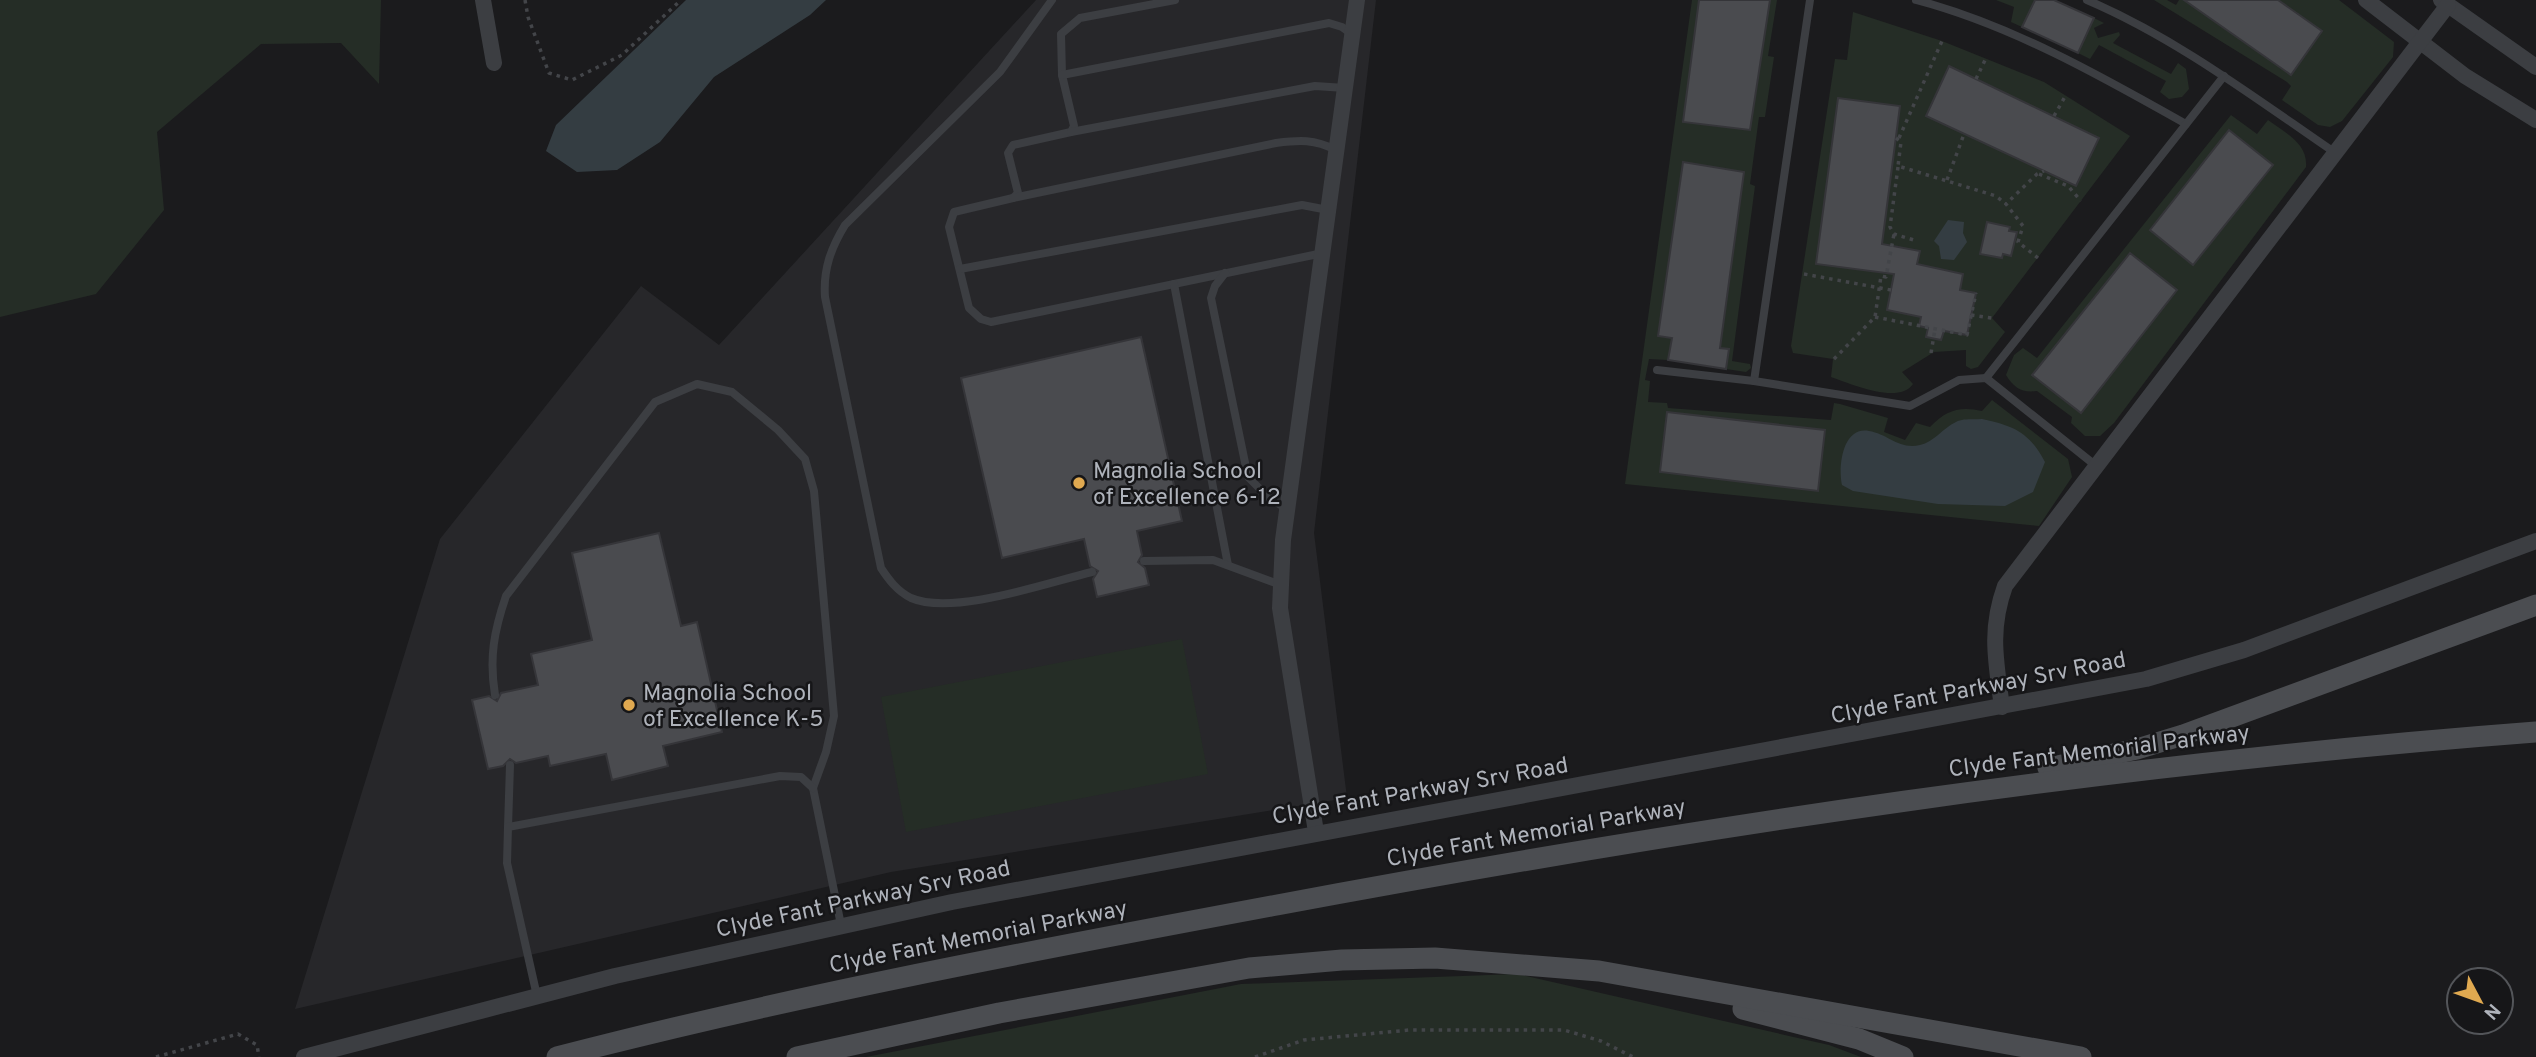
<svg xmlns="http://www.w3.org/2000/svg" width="2536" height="1057" font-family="Overpass,sans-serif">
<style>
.built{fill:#27272a}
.green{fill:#252d26;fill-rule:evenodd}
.water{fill:#343d42}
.building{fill:#4a4b4f;stroke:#353539;stroke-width:2}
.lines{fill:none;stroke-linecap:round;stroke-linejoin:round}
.path{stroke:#434549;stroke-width:3.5;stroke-dasharray:3.5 5;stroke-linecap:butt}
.lane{stroke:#3c3e42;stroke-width:8}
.street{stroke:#3c3e42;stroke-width:16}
.secondary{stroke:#4b4d51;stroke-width:21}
.poi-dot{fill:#e0a950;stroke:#161618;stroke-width:2.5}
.labels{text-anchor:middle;stroke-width:5;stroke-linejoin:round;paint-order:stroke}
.poi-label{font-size:23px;fill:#afb3bb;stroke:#161618;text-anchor:start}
.street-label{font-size:23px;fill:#afb3bb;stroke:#161618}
</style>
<rect width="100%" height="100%" fill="#1b1b1d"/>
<polygon class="built" points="1036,0 1376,0 1314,533 1347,798 891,872 295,1009 440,539 641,286 719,345"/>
<g class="green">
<polygon points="0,0 381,0 379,84 341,43 261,44 157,132 164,210 96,294 0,317"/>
<path d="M1692 0H1699L1683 122 1749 130 1770 0H1777L1768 56 1774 57 1765 117H1759L1750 184 1755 186 1732 361 1750 364 1751 368 1746 372 1726 369 1729 350 1668 360 1649 359 1645 380 1650 381 1648 402 1667 403 1668 408 1831 420 1834 403 1840 404 1888 418 1884 432 1905 440 1916 423 1930 427C1946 410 1960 406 1982 411L1992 400 2068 459 2072 477 2039 526 1625 484ZM1683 162 1744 173 1721 342ZM1668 412 1825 431 1818 491 1661 472Z"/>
<polygon points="1996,0 2035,0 2022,27 2011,22 2014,7"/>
<polygon points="2154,0 2167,0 2176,5 2179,0 2206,0 2199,11 2291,75 2322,31 2278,0 2339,0 2394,42 2393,57 2342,121 2330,127 2318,125 2282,100 2291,86 2287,82"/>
<path d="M1853 12 1942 41 2044 82 2130 136 1992 318 2005 332 1978 367 1971 369 1966 366V350L1934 352 1902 372 1913 384C1899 405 1851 384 1831 377L1833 359 1793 353 1791 346 1835 59 1847 60Z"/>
<polygon points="2094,18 2104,23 2094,28 2098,38 2119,32 2120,35 2113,43 2171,74 2178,63 2186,69 2189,89 2182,97 2169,99 2160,92 2166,81 2099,45 2090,59 2078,53"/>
<path d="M2231 115 2257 134 2268 120C2285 133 2308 143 2306 167L2114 423 2100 436H2085L2071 423 2072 417 2037 391C2022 393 2014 388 2006 375L2014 355 2023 348 2037 358ZM2229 130 2273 165 2193 265 2150 230ZM2129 253 2177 290 2081 413 2032 375Z"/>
<polygon points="1182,639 1208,774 906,832 881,697"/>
<polygon points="1517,974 1829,1045 1861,1057 866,1057 1241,984"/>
</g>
<g class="water">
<polygon points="686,0 826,0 810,15 714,77 660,142 617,170 577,172 546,151 556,125"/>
<polygon points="1948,220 1964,222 1963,233 1967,242 1954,260 1941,259 1939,246 1934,241"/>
<path d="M1982 419C2014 426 2029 432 2045 462L2033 492 2005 506 1938 504 1853 491 1842 485C1838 468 1842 426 1869 431 1888 434 1899 450 1920 445 1934 442 1943 428 1956 422 1963 418 1974 420 1982 419Z"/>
</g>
<g class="building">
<polygon points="1699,0 1770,0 1750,130 1683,122"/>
<polygon points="2035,0 2054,0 2094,18 2078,53 2022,27"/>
<polygon points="2184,0 2278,0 2322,31 2291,75"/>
<polygon points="1949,66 2099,138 2076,186 1926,116"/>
<polygon points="1838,98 1900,106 1882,244 1920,251 1917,264 1963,274 1960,290 1976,293 1967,335 1944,331 1941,340 1926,337 1928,328 1919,326 1921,317 1887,310 1894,274 1816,264"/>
<polygon points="2229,130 2273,165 2193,265 2150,230"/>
<polygon points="1683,162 1744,172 1720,348 1729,349 1726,369 1668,360 1672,338 1658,336"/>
<polygon points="1987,222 2010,227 2009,231 2017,232 2011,256 2003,254 2002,258 1980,254"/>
<polygon points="2130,253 2177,290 2081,413 2032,375"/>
<polygon points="1141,337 1182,521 1137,531 1142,555 1138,562 1145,568 1149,585 1097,597 1093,579 1098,571 1090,566 1084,539 1002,558 961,378"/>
<polygon points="1667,412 1825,430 1818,491 1660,472"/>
<polygon points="659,533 681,626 697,622 722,732 663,746 668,766 612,780 606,754 550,766 548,756 516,763 510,759 503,766 488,769 472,700 489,696 497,701 501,693 538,685 531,654 592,640 572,553"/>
</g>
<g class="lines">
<g class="path">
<polyline points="525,0 528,17 549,73 572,80 622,55 681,0"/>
<polyline points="1976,79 1986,58"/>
<polyline points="2054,116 2066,95"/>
<polyline points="1896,138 1901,142 1898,166 1996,196 2006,204"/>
<polyline points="1899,138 1942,41"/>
<polyline points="1898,167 1890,227 1894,234 1917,241"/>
<polyline points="2039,174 2068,186 2081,201"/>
<polyline points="1947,180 1964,134"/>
<polyline points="2038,258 2018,242 2023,226 2006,204 2037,174 2044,171"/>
<polyline points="1804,274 1891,290"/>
<polyline points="1971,315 1992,318"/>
<polyline points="1875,317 1967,335 1976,293"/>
<polyline points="1931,353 1935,329"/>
<polyline points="1834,359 1875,317 1881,276 1886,277 1894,234"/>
<polyline points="156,1057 238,1034 257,1045 259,1057"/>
<polyline points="1255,1057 1304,1040 1409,1030 1564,1030 1601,1041 1633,1057"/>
</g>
<g class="lane">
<path d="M1052 0 1000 72 845 225C831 248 823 269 825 297L881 568C889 580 897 591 911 598 953 616 1046 583 1092 572"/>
<polyline points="1175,0 1080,18 1061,34 1062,75 1074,126 1071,132 1013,145 1008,153 1018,193 1013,198 954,212 949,227 969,308 981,319 991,322 1323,253"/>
<polyline points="1810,0 1754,381 1910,406 1959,380 1986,378 2095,465"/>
<path d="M1916 0C2011 25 2101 76 2186 124"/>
<path d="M2087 0C2176 38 2255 98 2334 152"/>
<polyline points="1062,75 1329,23 1342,27 1353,35"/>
<polyline points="1071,132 1315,86 1345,88"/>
<path d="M1013 198 1276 143C1300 140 1314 139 1336 150"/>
<polyline points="960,269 1302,205 1328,210"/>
<polyline points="1225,273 1215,286 1211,298 1248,477 1268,497 1287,509"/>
<polyline points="1174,284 1228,565"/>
<polyline points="1657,370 1754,381"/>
<polyline points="1986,378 2224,76"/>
<polyline points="1144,561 1213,560 1281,585"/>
<path d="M495 695C489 658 494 631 506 596L655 402 697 384 732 392 778 430 805 459 814 491 834 716 826 752 813 788 841 925"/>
<polyline points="508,827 510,765"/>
<polyline points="537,996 507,863 508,827 780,776 801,777 813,788"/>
</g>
<g class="street">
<polyline points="483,0 494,63"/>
<polyline points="2366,0 2465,76 2536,120"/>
<polyline points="2441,0 2536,67"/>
<path d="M2002 707C1996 662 1989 630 2005 586L2448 5"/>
<polyline points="1316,832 1280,608 1283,540 1357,0"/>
<polyline points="304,1057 615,976 952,902 2146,679 2244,650 2536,541"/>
</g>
<g class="secondary">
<polyline points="2048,768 2137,749 2183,735 2536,605"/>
<polyline points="1743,1009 1859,1039 1903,1057"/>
<path d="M557 1057C795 995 1036 950 1277 905 1694 827 2113 764 2536 732"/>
<polyline points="797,1057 999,1013 1249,968 1342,960 1435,958 1599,971 2081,1057"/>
</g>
</g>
<g class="poi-dot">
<circle cx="1079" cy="483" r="7"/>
<circle cx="629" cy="705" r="7"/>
</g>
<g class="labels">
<g class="poi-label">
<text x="1093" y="478">Magnolia School<tspan x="1093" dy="26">of Excellence 6-12</tspan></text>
<text x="643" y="700">Magnolia School<tspan x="643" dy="26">of Excellence K-5</tspan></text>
</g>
<g class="street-label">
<text transform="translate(1978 687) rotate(-11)" y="8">Clyde Fant Parkway Srv Road</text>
<text transform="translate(2099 750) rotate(-7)" y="8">Clyde Fant Memorial Parkway</text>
<text transform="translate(1420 790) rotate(-10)" y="8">Clyde Fant Parkway Srv Road</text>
<text transform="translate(1536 832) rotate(-10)" y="8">Clyde Fant Memorial Parkway</text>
<text transform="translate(863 898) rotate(-12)" y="8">Clyde Fant Parkway Srv Road</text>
<text transform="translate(978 936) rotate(-11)" y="8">Clyde Fant Memorial Parkway</text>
</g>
</g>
<g transform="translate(2480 1001) rotate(131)"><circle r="33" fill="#161618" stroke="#535559" stroke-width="2"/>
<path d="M0-5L12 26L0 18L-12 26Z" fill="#e0a950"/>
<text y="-10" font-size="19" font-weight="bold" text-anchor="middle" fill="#afb3bb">N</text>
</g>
</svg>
